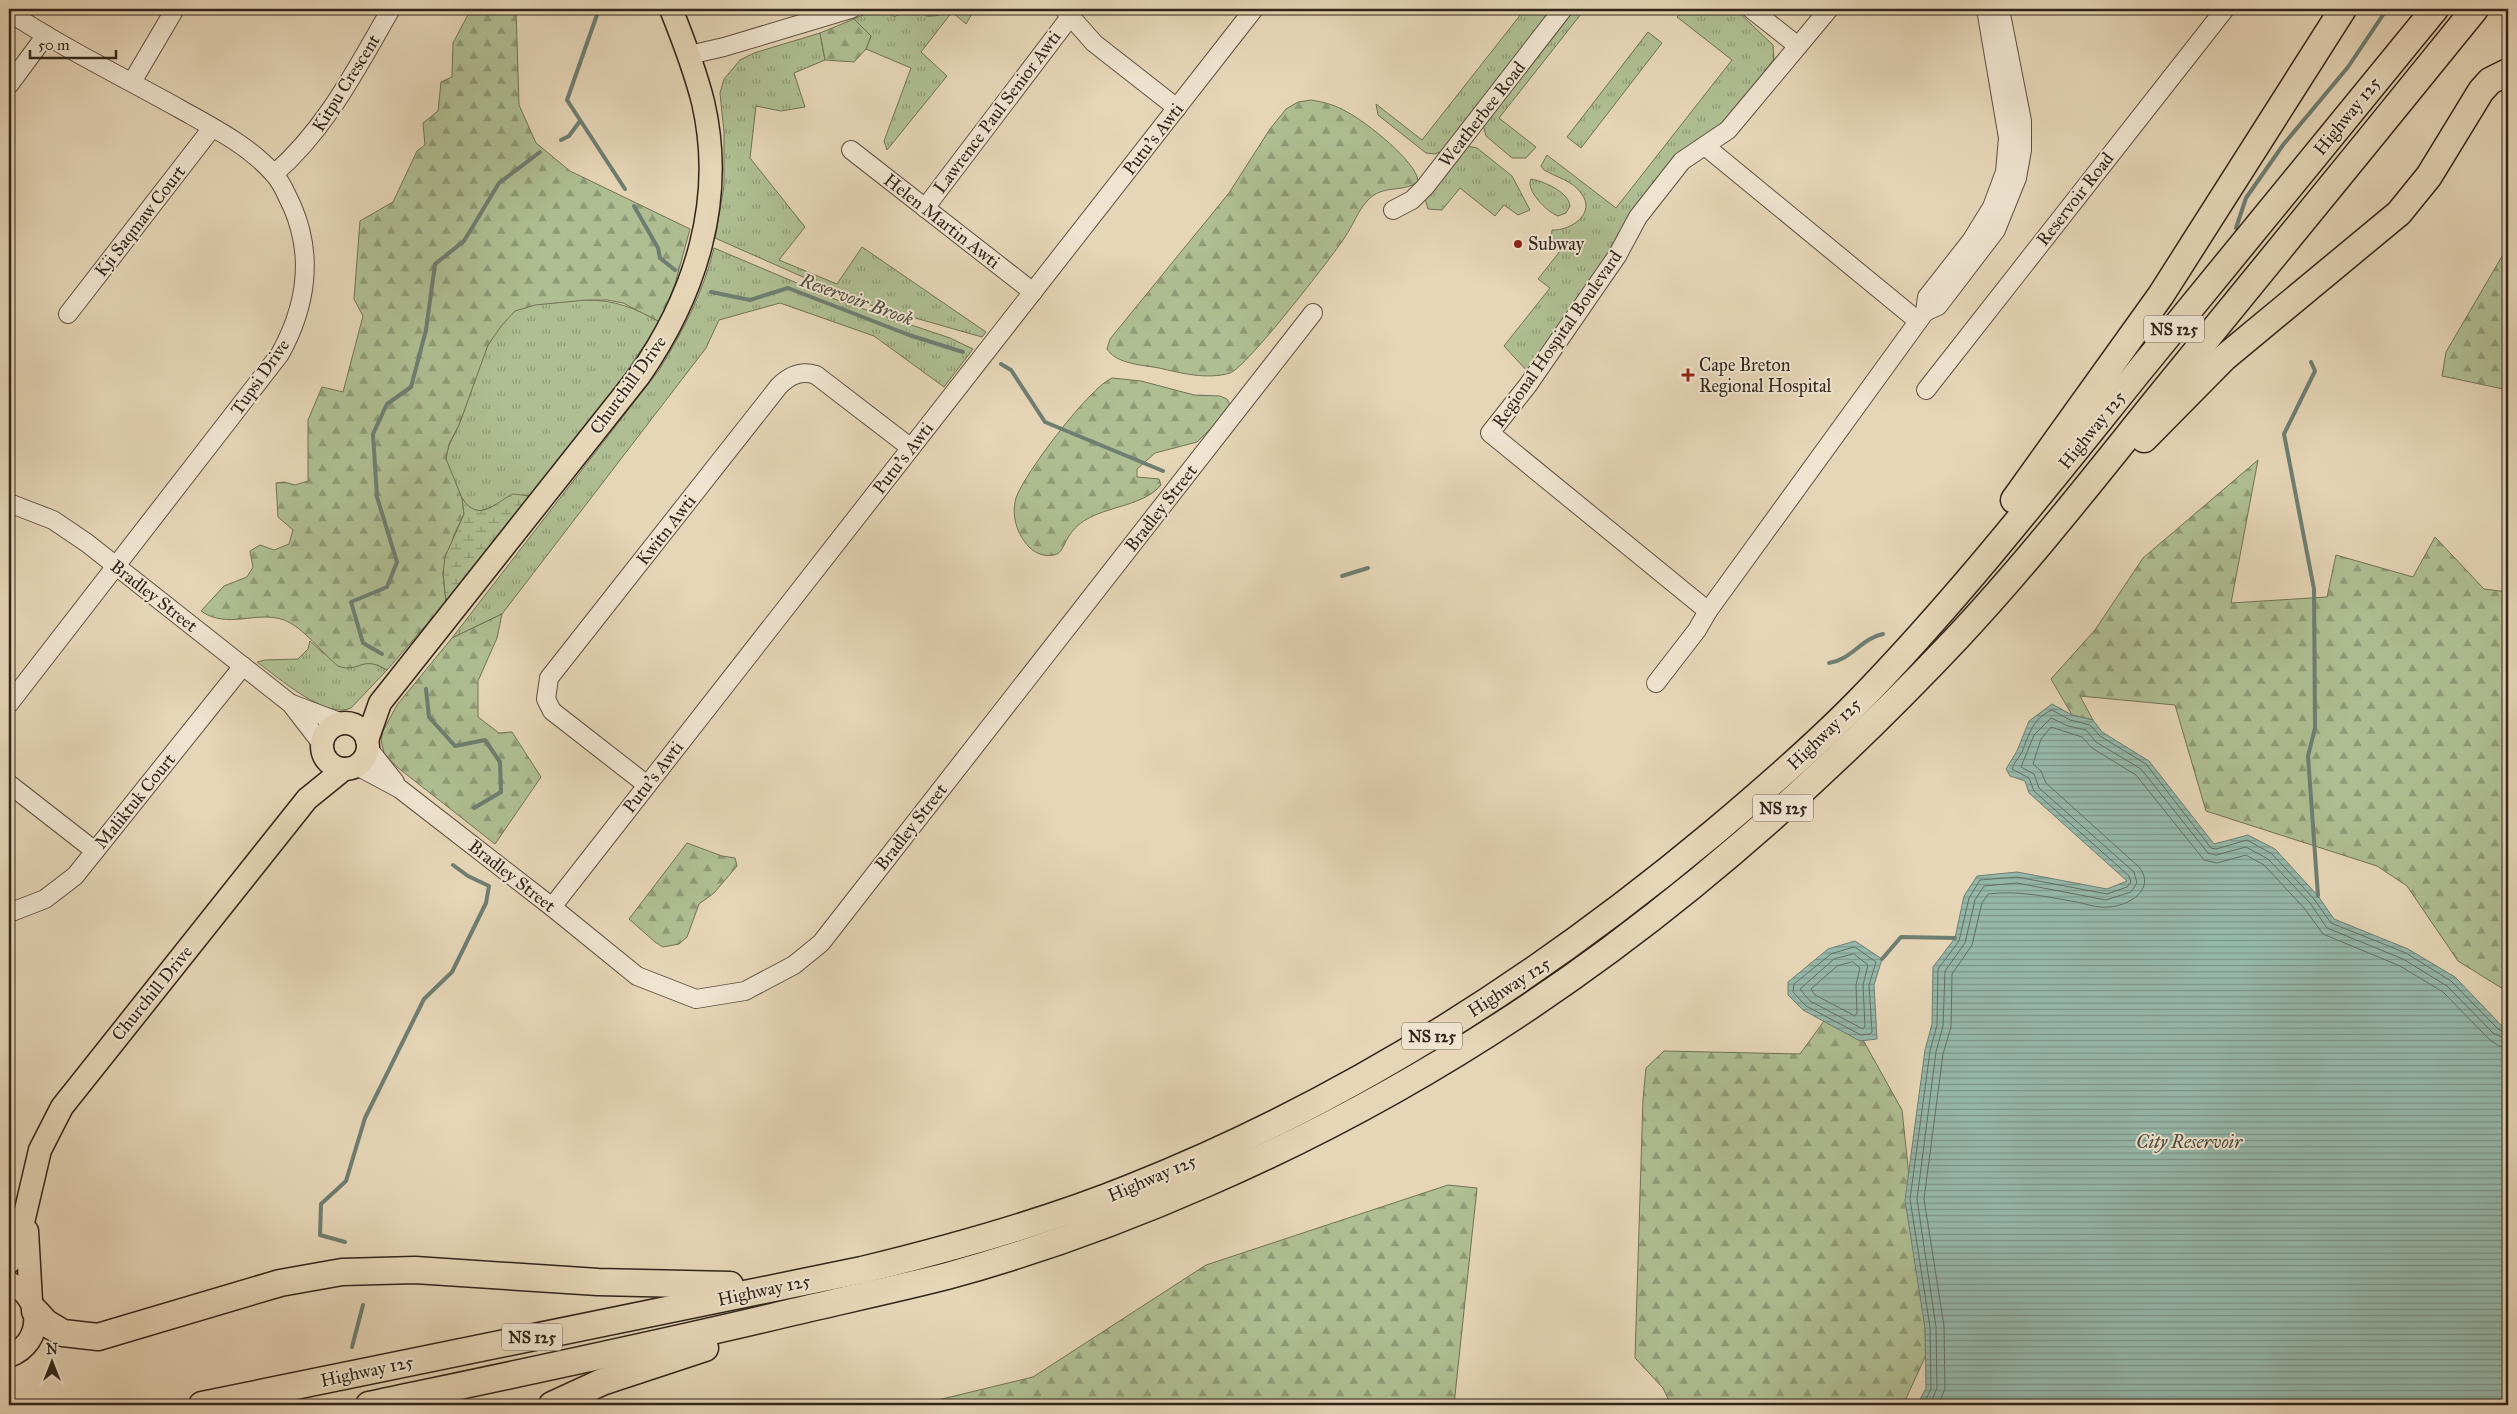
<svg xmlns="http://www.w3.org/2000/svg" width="2517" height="1414" font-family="'IM FELL Great Primer',serif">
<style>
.grass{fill:url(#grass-tufts);stroke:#707256}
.forest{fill:url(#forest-firs);stroke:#707256}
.wetland{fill:url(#wetland-marsh);stroke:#707256}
.water{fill:url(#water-rules);stroke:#6e7e72}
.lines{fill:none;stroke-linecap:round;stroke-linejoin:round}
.shore{stroke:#646f63;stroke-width:1}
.stream{stroke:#6e7e72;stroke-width:4}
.minor-casing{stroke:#5f5141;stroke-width:20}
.major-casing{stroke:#32251a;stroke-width:25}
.highway-casing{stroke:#32251a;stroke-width:29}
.minor{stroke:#efe4d0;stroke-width:18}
.major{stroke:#e6d6b7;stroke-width:22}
.highway{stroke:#e6d6b7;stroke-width:26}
.poi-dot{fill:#8f2418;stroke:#efe4d0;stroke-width:2}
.labels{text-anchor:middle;stroke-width:4;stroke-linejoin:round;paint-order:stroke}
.shield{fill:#efe4d0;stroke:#6b5e51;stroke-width:1}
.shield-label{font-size:16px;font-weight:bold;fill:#32251a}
.street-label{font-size:18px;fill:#32251a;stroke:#efe4d0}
.poi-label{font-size:18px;fill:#32251a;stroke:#efe4d0;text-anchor:start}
.water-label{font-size:19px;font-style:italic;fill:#4b4a3e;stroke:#efe4d0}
</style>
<defs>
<pattern id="grass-tufts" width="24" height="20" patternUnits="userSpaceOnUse" patternTransform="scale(1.25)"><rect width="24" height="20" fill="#afbf93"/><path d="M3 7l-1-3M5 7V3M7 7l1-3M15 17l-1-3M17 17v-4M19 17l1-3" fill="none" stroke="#8f9b77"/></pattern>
<pattern id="forest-firs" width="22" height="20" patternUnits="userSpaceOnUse" patternTransform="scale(1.25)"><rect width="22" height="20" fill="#afbf93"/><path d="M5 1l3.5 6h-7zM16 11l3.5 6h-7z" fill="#8f9b77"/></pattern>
<pattern id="wetland-marsh" width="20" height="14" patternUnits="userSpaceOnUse" patternTransform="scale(1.25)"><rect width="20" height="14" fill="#afbf93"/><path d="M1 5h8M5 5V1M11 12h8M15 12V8" fill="none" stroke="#8f9b77"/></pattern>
<pattern id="water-rules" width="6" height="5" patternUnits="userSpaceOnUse" patternTransform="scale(1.25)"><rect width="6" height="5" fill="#96b9ac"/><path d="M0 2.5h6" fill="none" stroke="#7b968b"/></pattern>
</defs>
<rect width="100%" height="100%" fill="#e6d6b7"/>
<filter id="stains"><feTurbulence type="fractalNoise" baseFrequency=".004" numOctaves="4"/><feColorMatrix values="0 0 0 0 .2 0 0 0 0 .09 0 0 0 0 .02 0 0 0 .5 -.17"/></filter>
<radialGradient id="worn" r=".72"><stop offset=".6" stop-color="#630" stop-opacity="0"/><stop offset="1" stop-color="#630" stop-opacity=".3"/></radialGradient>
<g class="grass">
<polygon points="875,9 889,9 894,17 909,9 916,9 926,16 934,16 952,12 921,52 947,76 887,150 884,141 911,68 866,49 871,36 854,19"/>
<polygon points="1525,9 1542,9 1549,15 1442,151 1435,154 1426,153 1378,115 1376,104 1422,140"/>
<polygon points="1571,9 1585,9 1499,118 1536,147 1526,158 1512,158 1486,136 1483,125"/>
<path d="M1684 9H1735L1773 45 1774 59 1725 123 1675 159 1629 215 1605 258 1528 372 1504 346 1550 288 1538 279 1561 250 1551 242 1552 230C1571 231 1597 213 1581 193 1573 181 1556 177 1544 170L1541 166 1547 155 1616 208 1732 60 1677 17Z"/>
<polygon points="1648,32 1662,43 1581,148 1567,137"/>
<polygon points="820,33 825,60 794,73 805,107 781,111 756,106 750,158 805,227 779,260 837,284 862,247 986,332 982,337 873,306 839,293 715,238 724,186 724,132 720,93 724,79 740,60 754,53"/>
<polygon points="1467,146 1477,148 1512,176 1530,210 1518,215 1504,205 1495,216 1460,188 1442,210 1428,209 1425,199"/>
<path d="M1531 179C1543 181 1569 192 1570 206L1566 213 1558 216C1547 212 1525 190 1531 179Z"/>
<path d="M714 248 837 300 950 338 973 349 944 387 874 336 780 303 719 320 706 348 502 614 452 638 659 370C683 331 703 293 714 248Z"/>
<path d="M586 300C615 300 635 308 660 322L616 387 530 496C505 489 486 522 467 506 462 501 446 465 446 458 447 444 456 434 460 422 473 390 484 331 515 311 533 299 565 302 586 300Z"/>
<path d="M310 641 323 653 358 666C370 660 376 664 387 670L351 708C326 720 278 677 257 662L265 660 298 659 308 649Z"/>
</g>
<g class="forest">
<path d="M471 9H516L519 105 536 143 570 171 690 229 675 284 660 322 623 303 607 300H586L535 305 515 311 502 325 488 345 459 425 449 444 446 459 462 498 464 514 454 535 443 573 446 602 387 670C360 654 360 674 338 666 321 652 303 627 284 620 256 610 228 630 201 611L224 586 247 577 253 567 250 551 260 545 274 550 289 544 293 530 278 517 276 483 284 482 295 485 308 481V420L322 387 343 392 363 316 354 299 360 221 393 202 417 151 425 145 423 123 438 111 441 82 452 77 453 43Z"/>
<polygon points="916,9 975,9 966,24 952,12 929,16"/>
<polygon points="854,19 871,36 866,49 854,62 825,60 820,33"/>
<path d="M1311 100C1323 102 1336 105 1347 112 1365 121 1417 162 1418 181 1404 194 1383 183 1367 201 1358 211 1353 225 1345 237 1332 257 1246 368 1230 373 1207 380 1181 373 1159 368 1143 365 1116 364 1107 349L1110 339 1229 193 1270 129 1286 109 1298 102Z"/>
<polygon points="2508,246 2508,390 2442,376 2446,352"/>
<path d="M1112 378 1141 381 1194 395 1220 396 1227 399 1230 405 1226 414 1197 442 1155 453 1137 469V477L1159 479 1161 485C1144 505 1111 506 1089 518 1081 522 1074 528 1069 536 1065 541 1063 551 1057 554 1047 558 1036 554 1029 547 1017 534 1011 516 1016 498 1024 474 1090 387 1112 378Z"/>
<polygon points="2258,460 2231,603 2327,597 2336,555 2413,577 2435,537 2484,589 2508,592 2508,992 2458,961 2407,886 2377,866 2206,811 2175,705 2080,696 2093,720 2072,715 2051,679 2095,630 2143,558"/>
<polygon points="502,614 497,638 478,681 478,717 499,733 512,732 541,777 495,844 397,767 384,753 381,740 383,731 397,705 452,638"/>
<polygon points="687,843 722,856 735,858 737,866 714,893 699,904 687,937 679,944 663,947 655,942 629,919"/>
<polygon points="1824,1021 1863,1040 1902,1110 1925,1328 1926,1355 1903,1405 1671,1405 1663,1388 1635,1358 1643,1099 1646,1068 1664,1051 1800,1054"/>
<polygon points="1448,1185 1477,1188 1454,1405 917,1405 1033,1377 1206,1265"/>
</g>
<path class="wetland" d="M513 494 530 496 446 602 443 573 445 557 464 514 462 498C479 524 494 503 513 494Z"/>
<g class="water">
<polygon points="2052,704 2072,715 2093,720 2102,732 2149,761 2214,844 2248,835 2275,849 2318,896 2334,919 2408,949 2455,977 2501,1025 2508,1030 2508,1405 1917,1405 1926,1388 1925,1328 1905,1200 1925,1050 1932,1024 1933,967 1955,938 1964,896 1977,876 2017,872 2107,889 2127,881 2029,793 2025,781 2010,776 2006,769 2017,751 2029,721"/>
<polygon points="1855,941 1882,959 1874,985 1877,1039 1860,1041 1803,1010 1788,995 1788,982 1828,949"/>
</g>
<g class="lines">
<g class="shore">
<polygon points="1855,947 1876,962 1869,985 1872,1032 1870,1034 1861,1035 1806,1006 1793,992 1794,984 1831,954"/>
<polygon points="1854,954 1868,965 1863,985 1865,1026 1863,1029 1810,1001 1800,989 1834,959"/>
<polygon points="1853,962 1860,968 1856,985 1857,1013 1855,1016 1815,995 1811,989 1837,966"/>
<path d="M1923 1405 1931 1389 1930 1327 1910 1199 1930 1051 1937 1025 1938 969 1959 941 1969 898 1980 880 2017 877 2107 894 2127 887 2131 882 2129 876 2034 791 2029 778 2012 769C2014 762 2019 758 2022 752 2029 734 2033 718 2052 710L2070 720 2090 725 2100 736 2146 764 2211 848 2216 849 2247 840 2272 854 2314 899 2331 923 2406 953 2451 981 2498 1029 2508 1034"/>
<polyline points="1930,1405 1937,1388 1936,1327 1917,1199 1936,1052 1943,1026 1945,971 1965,943 1975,900 1984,886 2017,883 2106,900 2131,892 2137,883 2134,872 2039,788 2034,774 2021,767 2034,735 2051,718 2068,726 2086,730 2096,742 2141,769 2208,853 2216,855 2246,847 2268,859 2310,903 2327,928 2403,959 2447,986 2493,1033 2508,1040"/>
<path d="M1938 1405 1945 1389 1944 1326 1924 1199 1943 1054 1951 1027 1952 974 1972 945 1982 903 1988 894C2019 890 2047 897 2077 902 2086 904 2097 908 2107 907 2128 907 2157 889 2139 867L2046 783 2041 771 2033 764 2041 739 2051 727 2082 737 2092 748 2136 775 2204 860 2217 863 2246 855 2264 865 2304 908 2323 934 2400 966 2443 992 2490 1040 2499 1046 2508 1047"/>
</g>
<g class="stream">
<polyline points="599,9 567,100 625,189"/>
<polyline points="561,140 569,136 580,121"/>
<polyline points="634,206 658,248 660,258 675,270"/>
<polyline points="2236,228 2246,198 2283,145 2348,67 2387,9"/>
<polyline points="711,292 750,300 788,288 909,335 963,352"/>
<polyline points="2311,362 2315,371 2284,434 2314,589 2315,728 2308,756 2318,896"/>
<polyline points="1001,364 1011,370 1045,422 1163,471"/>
<polyline points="1342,576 1368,568"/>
<polyline points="382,654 363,643 351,602 387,587 397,562 377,497 373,434 387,404 411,387 426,330 435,264 464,241 499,183 540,152"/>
<path d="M1829 663C1851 660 1862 638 1883 634"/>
<polyline points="426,689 429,717 455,746 485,740 500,762 501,792 474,808"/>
<polyline points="1882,959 1901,937 1955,938"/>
<polyline points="345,1242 320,1235 321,1204 346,1181 365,1118 424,999 452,972 486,903 489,886 468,876 453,865"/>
<polyline points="352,1347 363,1305"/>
</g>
<defs>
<g id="minor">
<polyline points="1064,9 1094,43 1177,108"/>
<polyline points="1751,9 1798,46"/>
<polyline points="1829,9 1728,130 1682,161 1638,217 1617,256 1528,385 1490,433 1708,611 1925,312 1927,297 1971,241 1992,207 2005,172 2008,138 1986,9"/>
<path d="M9 12C63 48 123 77 180 109 212 127 248 145 273 173 282 182 286 194 292 206 314 256 306 307 280 354L9 704"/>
<polyline points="689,55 724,47 851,9"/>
<polyline points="132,82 175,9"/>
<polyline points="9,85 46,35"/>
<polyline points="1705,146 1918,321"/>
<polyline points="851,150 1033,292"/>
<path d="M274 174C327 128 356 69 391 9"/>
<polyline points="925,208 1070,17"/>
<polyline points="1393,210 1412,200 1425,187 1563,9"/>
<polyline points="1925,312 1938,306 1996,230 2017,178 2022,150 2022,121 2000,9"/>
<polyline points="68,314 212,128"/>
<polyline points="1926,390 2225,9"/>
<polyline points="9,503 53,520 87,543 291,704 322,744"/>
<polyline points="1656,683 1697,630 1708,611"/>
<polyline points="292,704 342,723"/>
<polyline points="368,748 395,782"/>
<polyline points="357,766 400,789 552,907 637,976 696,999 745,991 794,965 821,943 1313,313"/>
<polyline points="9,784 95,851"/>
<path d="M647 785 552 711 546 699 549 678 779 386C790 375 801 370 816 375L911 448"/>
<polyline points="552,907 1254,9"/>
<polyline points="9,913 45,899 75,876 243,666"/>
</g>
<g id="major">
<circle cx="345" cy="746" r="23"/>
<path d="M367 740 380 703 639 376C695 295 726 201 703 102 695 70 683 39 671 9"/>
<polyline points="27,1231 31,1301"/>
<polyline points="9,1262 18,1244 40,1150 62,1107 307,799 344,769"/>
<path d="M9 1283C44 1296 44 1343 9 1356"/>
</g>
<g id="highway">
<polyline points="2144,439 2224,358 2399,213 2429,176 2481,91 2490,81 2508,72"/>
<polyline points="2014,500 2161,295 2343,9"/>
<polyline points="35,1311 46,1323 63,1333 98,1337 280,1283 342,1272 415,1270 598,1282 730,1285"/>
<path d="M202 1405 862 1270C953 1248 1043 1223 1130 1188 1342 1104 1537 980 1712 834 1762 792 1812 749 1858 702 1959 598 2049 483 2140 370 2238 249 2337 129 2435 9"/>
<path d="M369 1405C511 1375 652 1346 793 1312 844 1300 896 1289 947 1276 1035 1252 1123 1220 1207 1183 1500 1056 1738 870 1957 638 2032 558 2099 471 2168 386 2271 260 2373 135 2475 9"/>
<polyline points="552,1405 602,1382 705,1348"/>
</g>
</defs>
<use href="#minor" class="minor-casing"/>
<use href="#major" class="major-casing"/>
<use href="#highway" class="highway-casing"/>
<use href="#minor" class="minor"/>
<use href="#major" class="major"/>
<use href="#highway" class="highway"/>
</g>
<g class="poi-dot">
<circle cx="1518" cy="244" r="5"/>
<path d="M1685.5 367.5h5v5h5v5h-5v5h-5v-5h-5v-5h5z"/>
</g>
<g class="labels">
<g class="shield">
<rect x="2144" y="315.5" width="60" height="27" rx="4"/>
<rect x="1753" y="794.5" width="60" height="27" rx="4"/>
<rect x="1402" y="1022.5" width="60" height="27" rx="4"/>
<rect x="502" y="1323.5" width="60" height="27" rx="4"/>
</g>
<g class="shield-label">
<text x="2174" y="335">NS 125</text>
<text x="1783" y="814">NS 125</text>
<text x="1432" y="1042">NS 125</text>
<text x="532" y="1343">NS 125</text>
</g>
<g class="street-label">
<text transform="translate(346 83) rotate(-58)" y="6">Kitpu Crescent</text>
<text transform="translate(997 112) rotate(-53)" y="6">Lawrence Paul Senior Awti</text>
<text transform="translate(1482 114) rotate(-52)" y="6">Weatherbee Road</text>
<text transform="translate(2347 116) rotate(-51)" y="6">Highway 125</text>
<text transform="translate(1153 139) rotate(-52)" y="6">Putu's Awti</text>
<text transform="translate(2075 199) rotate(-52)" y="6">Reservoir Road</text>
<text transform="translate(140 221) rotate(-52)" y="6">Kji Saqmaw Court</text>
<text transform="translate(942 221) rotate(38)" y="6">Helen Martin Awti</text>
<text transform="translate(1557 339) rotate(-55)" y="6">Regional Hospital Boulevard</text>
<text transform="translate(260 377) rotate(-55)" y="6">Tupsi Drive</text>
<text transform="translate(628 385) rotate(-54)" y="6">Churchill Drive</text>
<text transform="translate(2092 430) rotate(-51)" y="6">Highway 125</text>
<text transform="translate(903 458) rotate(-52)" y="6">Putu's Awti</text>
<text transform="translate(1161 508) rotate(-52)" y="6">Bradley Street</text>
<text transform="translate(666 530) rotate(-52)" y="6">Kwitn Awti</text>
<text transform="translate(154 596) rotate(38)" y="6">Bradley Street</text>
<text transform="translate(1824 734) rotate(-44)" y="6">Highway 125</text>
<text transform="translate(653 777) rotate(-52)" y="6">Putu's Awti</text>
<text transform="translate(135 801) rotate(-51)" y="6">Maliktuk Court</text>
<text transform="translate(911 827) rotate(-52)" y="6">Bradley Street</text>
<text transform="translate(512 876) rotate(38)" y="6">Bradley Street</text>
<text transform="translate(1509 987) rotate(-33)" y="6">Highway 125</text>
<text transform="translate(152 993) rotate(-51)" y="6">Churchill Drive</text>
<text transform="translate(1152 1178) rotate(-23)" y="6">Highway 125</text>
<text transform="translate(764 1290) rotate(-12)" y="6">Highway 125</text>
<text transform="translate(367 1371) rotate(-12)" y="6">Highway 125</text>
</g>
<g class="poi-label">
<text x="1528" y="250">Subway</text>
<text x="1699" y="371">Cape Breton<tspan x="1699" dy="21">Regional Hospital</tspan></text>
</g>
<g class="water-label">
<text transform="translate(857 299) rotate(20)" y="7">Reservoir Brook</text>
<text x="2189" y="1148">City Reservoir</text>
</g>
</g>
<rect width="2517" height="1414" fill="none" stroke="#e6d6b7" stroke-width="30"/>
<rect x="10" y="10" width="2497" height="1394" fill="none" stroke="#32251a" stroke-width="2.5"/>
<rect x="15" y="15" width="2487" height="1384" fill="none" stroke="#32251a"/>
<g transform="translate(52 1362)" stroke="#efe4d0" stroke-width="4" paint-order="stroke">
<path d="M0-4L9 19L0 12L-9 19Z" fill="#32251a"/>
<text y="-8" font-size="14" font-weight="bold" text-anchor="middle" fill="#32251a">N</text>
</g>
<path d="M30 50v8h86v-8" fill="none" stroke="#32251a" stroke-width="2.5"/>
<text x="38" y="50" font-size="15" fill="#32251a" stroke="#efe4d0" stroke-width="4" paint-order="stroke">50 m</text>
<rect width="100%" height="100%" filter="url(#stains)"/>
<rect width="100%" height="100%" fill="url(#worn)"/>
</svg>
